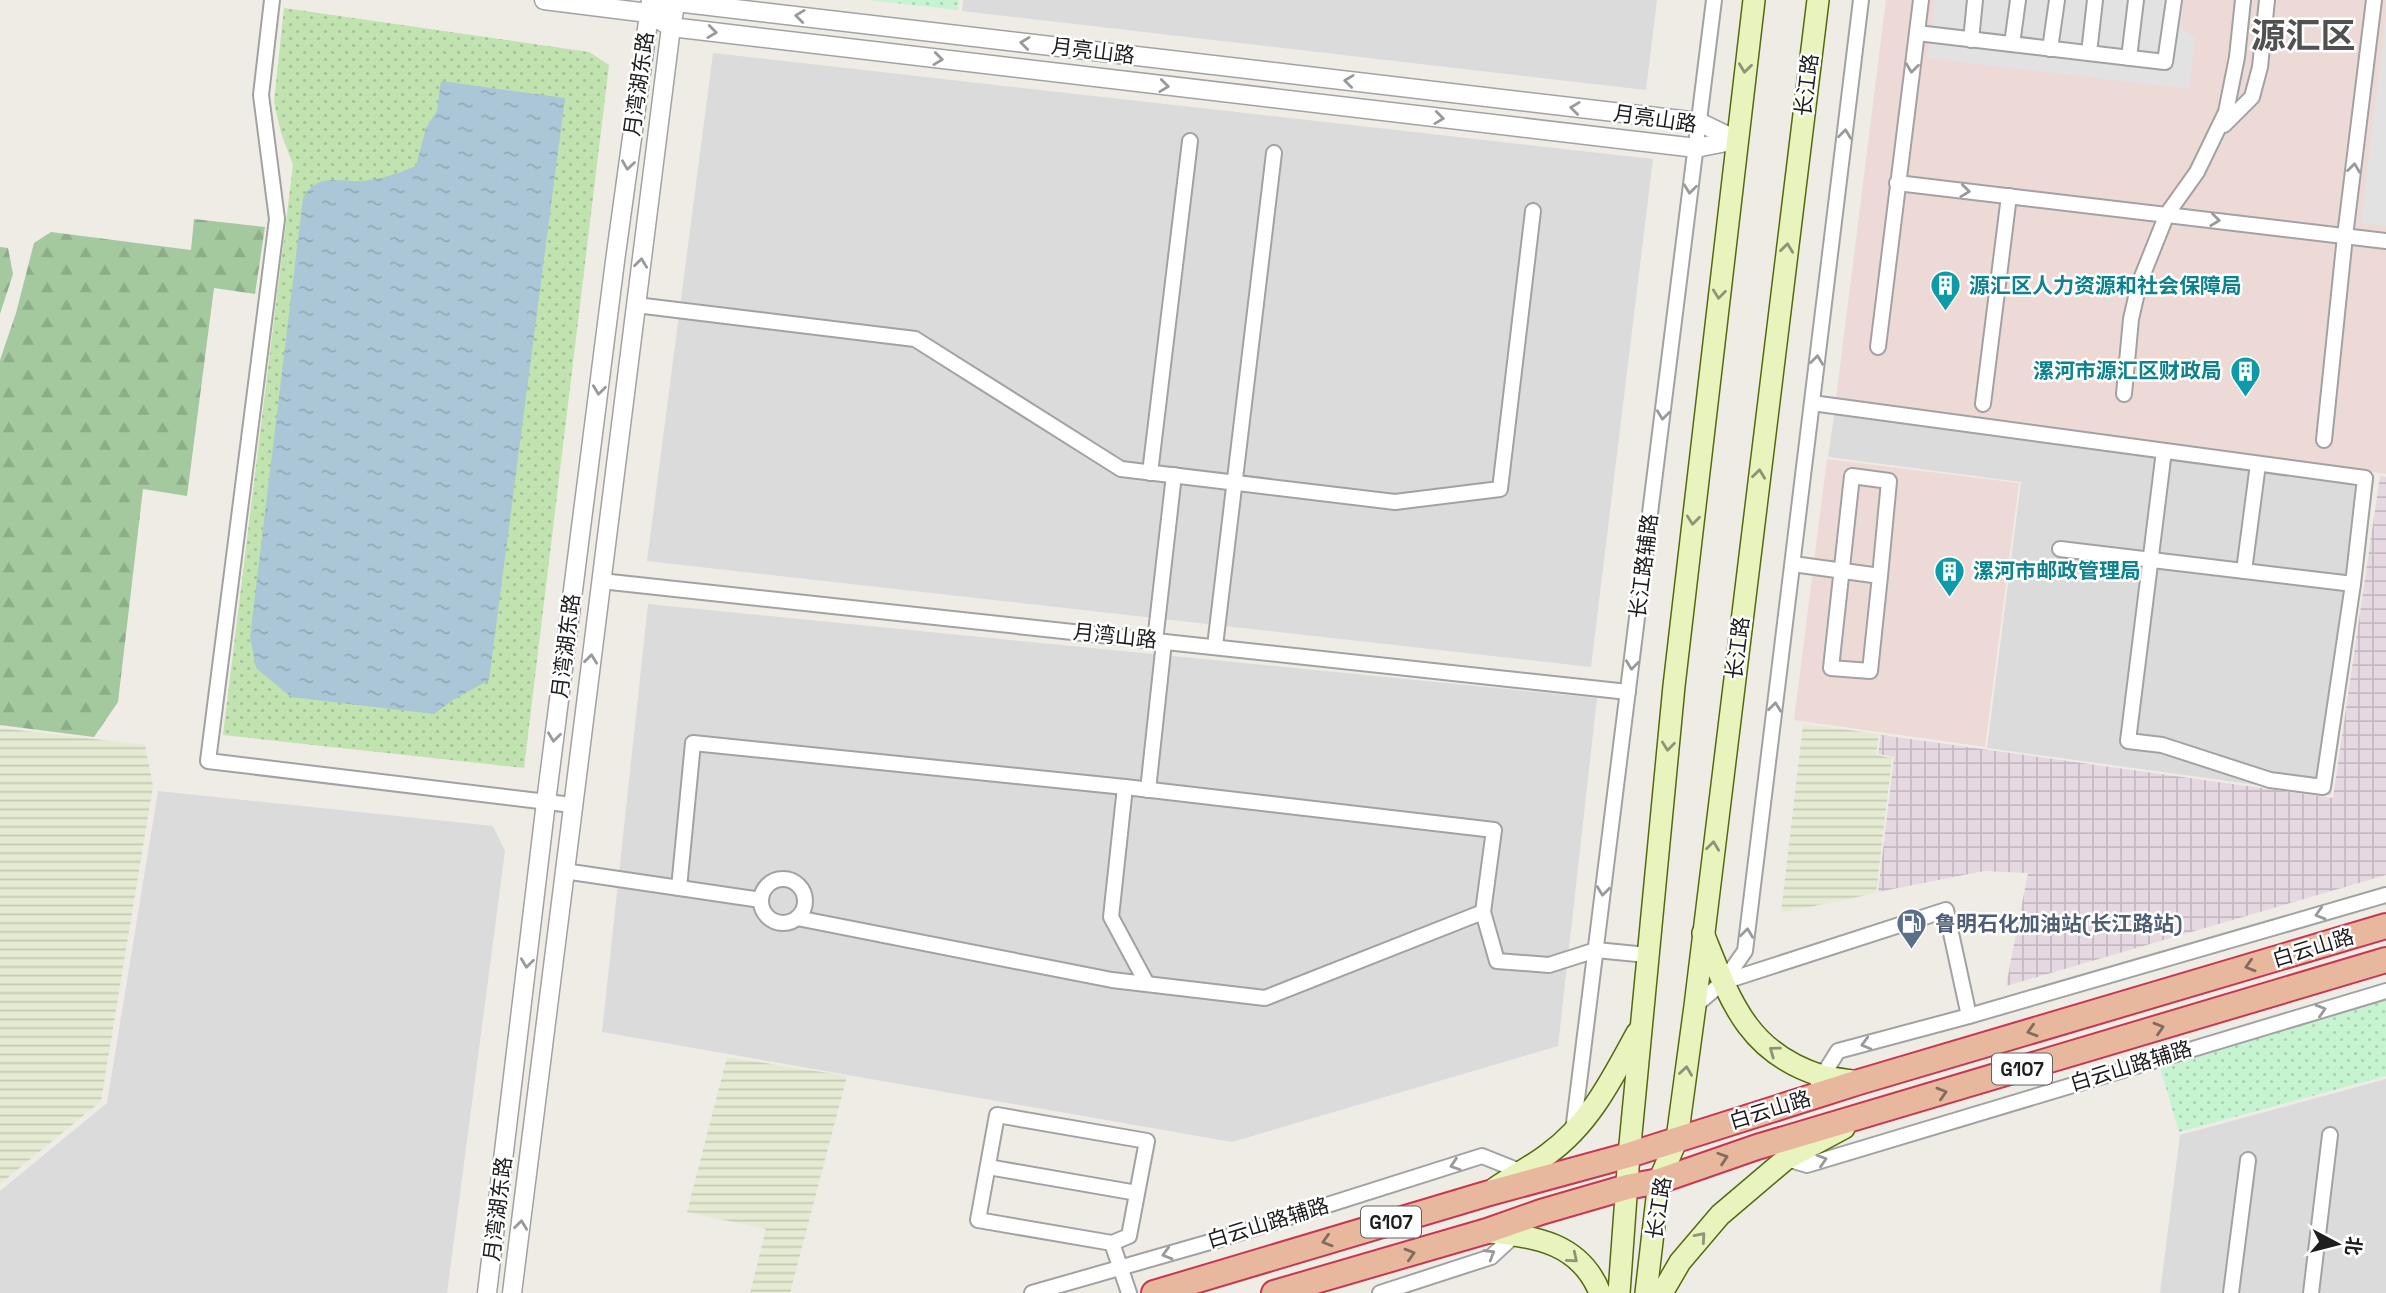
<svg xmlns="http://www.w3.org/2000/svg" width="2386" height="1293" font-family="'Space Grotesk','Noto Sans SC',sans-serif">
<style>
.residential{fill:#dcdbdb}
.commercial{fill:#eddad6}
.industrial{fill:url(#industrial-grid)}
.farmland{fill:url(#farmland-rules)}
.grass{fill:url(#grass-dots)}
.forest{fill:url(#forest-firs)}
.park{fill:url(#park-dots)}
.parking{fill:#e2e2e2}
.water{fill:url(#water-ripples)}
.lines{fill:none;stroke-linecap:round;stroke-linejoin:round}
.minor-casing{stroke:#a2a2a2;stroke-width:18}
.tertiary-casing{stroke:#a2a2a2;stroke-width:21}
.secondary-casing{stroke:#536a10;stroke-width:24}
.trunk-casing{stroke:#c83652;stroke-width:28}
.minor{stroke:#fff;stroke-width:14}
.tertiary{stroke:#fff;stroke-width:18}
.secondary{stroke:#e8f3be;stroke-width:21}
.trunk{stroke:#e8b89e;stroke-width:24}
.oneway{stroke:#9a9a9a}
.oneway2{stroke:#8d9376}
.oneway3{stroke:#836b5e}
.labels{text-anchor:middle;stroke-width:5;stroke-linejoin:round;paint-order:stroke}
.shield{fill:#fff;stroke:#626262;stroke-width:2}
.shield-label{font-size:19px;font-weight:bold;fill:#1e1e1e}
.street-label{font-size:21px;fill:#1e1e1e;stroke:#fff}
.culture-label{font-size:21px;font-weight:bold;fill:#0d838f;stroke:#fff;text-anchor:start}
.service-label{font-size:21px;font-weight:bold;fill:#4e5e75;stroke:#fff;text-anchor:start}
.town-label{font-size:35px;font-weight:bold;fill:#515151;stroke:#fff}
</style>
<defs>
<pattern id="industrial-grid" width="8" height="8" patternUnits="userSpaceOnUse" patternTransform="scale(1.75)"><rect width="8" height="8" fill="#e6d8e1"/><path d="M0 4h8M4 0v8" fill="none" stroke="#c5b9c1"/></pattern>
<pattern id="farmland-rules" width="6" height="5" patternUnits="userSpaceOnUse" patternTransform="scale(1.75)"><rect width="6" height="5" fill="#e5ebd2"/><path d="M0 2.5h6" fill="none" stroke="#c4c9b4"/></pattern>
<pattern id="grass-dots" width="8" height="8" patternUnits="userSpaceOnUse" patternTransform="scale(1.75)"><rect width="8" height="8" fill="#c1e3b0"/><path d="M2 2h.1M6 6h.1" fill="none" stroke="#a5c297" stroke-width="1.8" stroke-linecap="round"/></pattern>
<pattern id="forest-firs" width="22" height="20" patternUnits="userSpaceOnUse" patternTransform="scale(1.75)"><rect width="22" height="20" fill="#a4c99e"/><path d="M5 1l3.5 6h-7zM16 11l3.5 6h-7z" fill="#8dac88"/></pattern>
<pattern id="park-dots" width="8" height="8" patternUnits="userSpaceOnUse" patternTransform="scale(1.75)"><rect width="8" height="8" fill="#c6f4d1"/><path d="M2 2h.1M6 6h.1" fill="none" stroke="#aad1b3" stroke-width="1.8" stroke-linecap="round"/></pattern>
<pattern id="water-ripples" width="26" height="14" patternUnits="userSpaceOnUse" patternTransform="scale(1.75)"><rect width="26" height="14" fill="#aac6d7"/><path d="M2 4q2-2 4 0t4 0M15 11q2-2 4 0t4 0" fill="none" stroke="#92aab8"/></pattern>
</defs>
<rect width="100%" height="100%" fill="#eeece5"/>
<g class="residential">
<polygon points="963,0 1657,0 1646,90 962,11"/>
<polygon points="713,53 1653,159 1591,667 647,561"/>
<polygon points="1836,402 2375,475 2331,795 1987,748 2021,482 1828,457"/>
<polygon points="648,604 1597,698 1558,1046 1232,1142 602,1032"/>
<polygon points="158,791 493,826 505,851 447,1293 0,1293 0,1191 107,1103"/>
<polygon points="2386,1079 2386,1293 2160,1293 2180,1135"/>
</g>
<g class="commercial">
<polygon points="1886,0 2386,0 2386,474 1836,399"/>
<polygon points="1827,459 2019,483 1985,747 1794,720"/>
</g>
<polygon class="industrial" points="2380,476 2386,477 2386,875 2006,986 2028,873 1984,871 1878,892 1894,757 1878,754 1881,735 2333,798"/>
<g class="farmland">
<polygon points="1803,724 1879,734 1876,755 1892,758 1876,893 1781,913"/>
<polygon points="0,728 145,745 153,786 101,1101 0,1184"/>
<polygon points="727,1057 847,1076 790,1293 750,1293 766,1229 687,1212"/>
</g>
<polygon class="grass" points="284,8 589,52 609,65 524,768 223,735 293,165 281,133 274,102"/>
<g class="forest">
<polygon points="194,219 265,227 255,294 214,288 187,496 143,489 118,702 94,737 0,725 0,360 16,313 34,243 51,232 191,250"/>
<polygon points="0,247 8,248 13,274 0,314"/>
</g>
<g class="park">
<polygon points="868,0 959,0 958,10"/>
<polygon points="2386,1000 2386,1076 2179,1132 2159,1064"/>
</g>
<g class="parking">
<polygon points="1935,0 2184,0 2181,28 2195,38 2189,89 1927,58"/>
<polygon points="2386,18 2386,226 2361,223"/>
</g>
<path class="water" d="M441 81 565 98 489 680 453 700 434 714 291 697 256 668 250 637 303 198C317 172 339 182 362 181 380 180 399 173 416 166L426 128 437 111Z"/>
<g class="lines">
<defs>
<g id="minor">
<polyline points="272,0 261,95 277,219 208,761 572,805"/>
<polyline points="1917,33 2165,62 2174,0"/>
<polyline points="1971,40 1975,0"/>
<polyline points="2012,44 2018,0"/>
<polyline points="2050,49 2057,0"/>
<polyline points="2089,53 2095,0"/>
<polyline points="2129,58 2136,0"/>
<polyline points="2224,125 2252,97 2260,67 2267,0"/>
<polyline points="1897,183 2386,241"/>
<polyline points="636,305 915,339 1121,469 1395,502 1500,489 1533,211"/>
<polyline points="1878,347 1921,0"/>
<polyline points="2124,394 2131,319 2139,284 2167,214 2197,172 2226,112 2237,57 2243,0"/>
<polyline points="1812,403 2365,478 2353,584 2323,787 2270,780 2162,745 2128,741 2164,451"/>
<polyline points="1983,404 2009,196"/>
<polyline points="2324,440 2345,236 2374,0"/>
<polyline points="1150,473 1190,141"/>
<polyline points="2060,549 2353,584"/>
<polyline points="1793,564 1880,576 1889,481 1852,476 1831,668 1870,671 1880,576"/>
<polyline points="2244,571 2258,464"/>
<polyline points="601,581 1628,692"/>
<polyline points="1155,641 1174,475"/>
<polyline points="1215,646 1274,153"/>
<polyline points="1125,787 1111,917 1147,984"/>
<polyline points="1148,790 1164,642"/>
<polyline points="564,871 761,900"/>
<circle cx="783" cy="901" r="22"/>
<polyline points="679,888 693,743 1125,787 1494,830 1483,912 1265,998 1112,980 797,918"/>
<polyline points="1483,912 1497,961 1549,965 1596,950 1647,955"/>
<polyline points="1723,982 1946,910 1969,1016"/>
<polyline points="1695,1006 1723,982 1745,951 1861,0"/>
<polyline points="1818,1083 1838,1051 1969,1016 2386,895"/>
<polygon points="997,1115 1147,1141 1129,1236 1112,1243 978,1220"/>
<polyline points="1573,1131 1714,0"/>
<polyline points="1784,1158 1807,1165 2386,991"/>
<polyline points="988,1167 1137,1193"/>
<polyline points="1112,1243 1129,1293"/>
<polyline points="1032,1293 1217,1240 1482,1156 1527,1174"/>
<polyline points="1380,1293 1491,1257 1517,1233"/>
<polyline points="2231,1293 2248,1160"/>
<polyline points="2311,1293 2330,1135"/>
</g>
<g id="tertiary">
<polyline points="544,0 648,13 671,27 1696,148 1736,140"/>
<polyline points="665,6 676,2 1699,122 1736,140"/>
<polyline points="487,1293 546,802 615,261 651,0"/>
<polyline points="512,1293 671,27 676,0"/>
</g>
<g id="secondary">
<path d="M1703 933C1730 1000 1747 1053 1822 1076 1834 1079 1847 1080 1859 1082"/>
<path d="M1494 1189C1511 1177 1531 1167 1548 1154 1590 1124 1613 1077 1637 1033"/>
<path d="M1489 1232C1536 1236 1581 1244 1600 1293"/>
<polyline points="1619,1293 1629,1155 1674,686 1754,0"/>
<polyline points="1646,1293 1659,1181 1677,1139 1695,1006 1818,0"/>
<polyline points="1662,1293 1680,1262 1720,1215 1786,1159 1844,1128"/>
</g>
<g id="trunk">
<polyline points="1154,1293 1486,1194 1629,1155 1859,1082 2386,926"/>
<polyline points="1274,1293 1487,1231 1541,1212 1627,1187 1659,1181 1757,1147 2386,960"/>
</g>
</defs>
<use href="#minor" class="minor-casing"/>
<use href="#tertiary" class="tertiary-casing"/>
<use href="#secondary" class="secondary-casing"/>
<use href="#trunk" class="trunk-casing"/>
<use href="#minor" class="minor"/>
<use href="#tertiary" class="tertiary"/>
<use href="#secondary" class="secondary"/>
<use href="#trunk" class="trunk"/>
</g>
<defs><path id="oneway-chevron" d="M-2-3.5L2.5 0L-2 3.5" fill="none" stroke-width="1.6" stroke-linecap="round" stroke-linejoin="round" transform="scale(1.75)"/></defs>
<g class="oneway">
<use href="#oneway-chevron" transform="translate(800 16) rotate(-173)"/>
<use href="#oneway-chevron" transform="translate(712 32) rotate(7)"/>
<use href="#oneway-chevron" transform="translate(1025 43) rotate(-173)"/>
<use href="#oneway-chevron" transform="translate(938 59) rotate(7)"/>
<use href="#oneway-chevron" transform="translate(1912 68) rotate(97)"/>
<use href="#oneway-chevron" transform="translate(1349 81) rotate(-173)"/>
<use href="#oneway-chevron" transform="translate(1164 86) rotate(7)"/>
<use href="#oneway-chevron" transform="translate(1575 108) rotate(-173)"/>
<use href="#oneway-chevron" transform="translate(1439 118) rotate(7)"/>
<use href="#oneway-chevron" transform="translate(1845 134) rotate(-83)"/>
<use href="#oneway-chevron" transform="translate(628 165) rotate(98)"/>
<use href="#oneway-chevron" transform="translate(2354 168) rotate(-83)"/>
<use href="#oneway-chevron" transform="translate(1690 189) rotate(97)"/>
<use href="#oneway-chevron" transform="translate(1965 191) rotate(7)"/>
<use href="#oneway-chevron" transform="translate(2215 220) rotate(7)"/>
<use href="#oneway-chevron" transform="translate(641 263) rotate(-83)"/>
<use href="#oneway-chevron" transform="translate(1817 360) rotate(-83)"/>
<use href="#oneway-chevron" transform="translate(599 390) rotate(97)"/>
<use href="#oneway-chevron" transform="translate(1663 415) rotate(97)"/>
<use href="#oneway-chevron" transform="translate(591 659) rotate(-83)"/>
<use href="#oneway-chevron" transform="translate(1632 665) rotate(97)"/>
<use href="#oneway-chevron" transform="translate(1775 707) rotate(-83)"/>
<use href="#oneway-chevron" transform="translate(554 737) rotate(97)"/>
<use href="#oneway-chevron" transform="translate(1603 891) rotate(97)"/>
<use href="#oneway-chevron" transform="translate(2320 914) rotate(164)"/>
<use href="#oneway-chevron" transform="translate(1747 933) rotate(-83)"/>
<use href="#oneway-chevron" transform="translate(527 963) rotate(97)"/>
<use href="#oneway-chevron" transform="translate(2321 1010) rotate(-17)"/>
<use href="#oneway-chevron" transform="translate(1866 1044) rotate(165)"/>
<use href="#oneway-chevron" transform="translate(1822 1160) rotate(-17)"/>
<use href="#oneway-chevron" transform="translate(1455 1165) rotate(162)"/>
<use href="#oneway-chevron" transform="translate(521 1225) rotate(-83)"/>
<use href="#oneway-chevron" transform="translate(1167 1254) rotate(164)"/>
<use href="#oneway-chevron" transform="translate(1490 1254) rotate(-31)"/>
</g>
<g class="oneway2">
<use href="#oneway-chevron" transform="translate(1745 68) rotate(97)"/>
<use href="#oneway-chevron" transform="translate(1787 248) rotate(-83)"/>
<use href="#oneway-chevron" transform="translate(1719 294) rotate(96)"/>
<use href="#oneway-chevron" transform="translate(1759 474) rotate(-83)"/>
<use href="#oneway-chevron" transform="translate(1693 520) rotate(96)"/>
<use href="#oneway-chevron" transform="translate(1668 746) rotate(96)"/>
<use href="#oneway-chevron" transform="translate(1713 846) rotate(-83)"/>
<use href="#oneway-chevron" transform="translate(1774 1051) rotate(-144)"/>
<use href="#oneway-chevron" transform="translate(1686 1071) rotate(-82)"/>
<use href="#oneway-chevron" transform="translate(1701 1237) rotate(-49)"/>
<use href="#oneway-chevron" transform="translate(1573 1258) rotate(40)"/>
</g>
<g class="oneway3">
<use href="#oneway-chevron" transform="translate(2250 966) rotate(163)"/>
<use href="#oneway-chevron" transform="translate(2159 1028) rotate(-17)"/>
<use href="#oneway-chevron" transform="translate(2032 1031) rotate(163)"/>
<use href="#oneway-chevron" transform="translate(1942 1093) rotate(-17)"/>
<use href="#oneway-chevron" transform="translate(1723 1158) rotate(-18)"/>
<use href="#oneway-chevron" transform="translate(1327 1241) rotate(163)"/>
<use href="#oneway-chevron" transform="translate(1410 1254) rotate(-16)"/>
</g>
<defs>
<symbol id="building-pin" viewBox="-11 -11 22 30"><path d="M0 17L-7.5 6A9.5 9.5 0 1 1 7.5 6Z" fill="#0f9aa8" stroke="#fff"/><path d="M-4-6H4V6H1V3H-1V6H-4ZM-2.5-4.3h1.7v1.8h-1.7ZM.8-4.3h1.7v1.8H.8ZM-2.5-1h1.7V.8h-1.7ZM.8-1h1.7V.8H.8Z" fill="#fff"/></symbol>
<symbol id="fuel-pin" viewBox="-11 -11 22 30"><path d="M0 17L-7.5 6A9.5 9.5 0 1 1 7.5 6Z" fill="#5c6f8a" stroke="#fff"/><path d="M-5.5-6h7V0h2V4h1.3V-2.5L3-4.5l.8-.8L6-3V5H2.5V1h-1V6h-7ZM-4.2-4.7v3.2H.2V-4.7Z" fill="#fff"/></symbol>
</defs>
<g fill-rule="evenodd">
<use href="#building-pin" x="1928" y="268" width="35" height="47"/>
<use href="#building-pin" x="2228" y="354" width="35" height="47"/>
<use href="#building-pin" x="1932" y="554" width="35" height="47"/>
<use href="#fuel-pin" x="1894" y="906" width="35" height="47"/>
</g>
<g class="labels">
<g class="shield">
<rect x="1992" y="1053.5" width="60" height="31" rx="5"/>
<rect x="1361" y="1206.5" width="60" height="31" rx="5"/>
</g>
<g class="shield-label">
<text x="2022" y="1076">G107</text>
<text x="1391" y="1229">G107</text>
</g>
<g class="street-label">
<text transform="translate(1093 51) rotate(7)" y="7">月亮山路</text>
<text transform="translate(639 84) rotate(-82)" y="7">月湾湖东路</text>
<text transform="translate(1807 85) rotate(-83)" y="7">长江路</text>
<text transform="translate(1655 119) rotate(8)" y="7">月亮山路</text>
<text transform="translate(1644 566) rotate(-83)" y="7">长江路辅路</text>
<text transform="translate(1115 636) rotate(6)" y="7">月湾山路</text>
<text transform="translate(566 646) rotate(-83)" y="7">月湾湖东路</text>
<text transform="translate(1738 648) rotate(-83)" y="7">长江路</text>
<text transform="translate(2313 948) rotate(-17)" y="7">白云山路</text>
<text transform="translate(2131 1066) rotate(-17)" y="7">白云山路辅路</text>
<text transform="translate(1770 1110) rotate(-17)" y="7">白云山路</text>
<text transform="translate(1659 1208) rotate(-81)" y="7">长江路</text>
<text transform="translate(498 1209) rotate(-83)" y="7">月湾湖东路</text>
<text transform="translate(1268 1223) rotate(-17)" y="7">白云山路辅路</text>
</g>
<g class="culture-label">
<text x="1969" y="293">源汇区人力资源和社会保障局</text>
<text x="2222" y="378" text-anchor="end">漯河市源汇区财政局</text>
<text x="1973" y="578">漯河市邮政管理局</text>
</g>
<g class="service-label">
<text x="1935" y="931">鲁明石化加油站(长江路站)</text>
</g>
<g class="town-label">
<text x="2303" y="48">源汇区</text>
</g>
</g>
<g transform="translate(2337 1244) rotate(97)" stroke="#ffffff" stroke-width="5" paint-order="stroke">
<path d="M0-5L12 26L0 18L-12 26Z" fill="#1e1e1e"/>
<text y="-10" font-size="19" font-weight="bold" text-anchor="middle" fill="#1e1e1e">北</text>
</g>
</svg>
